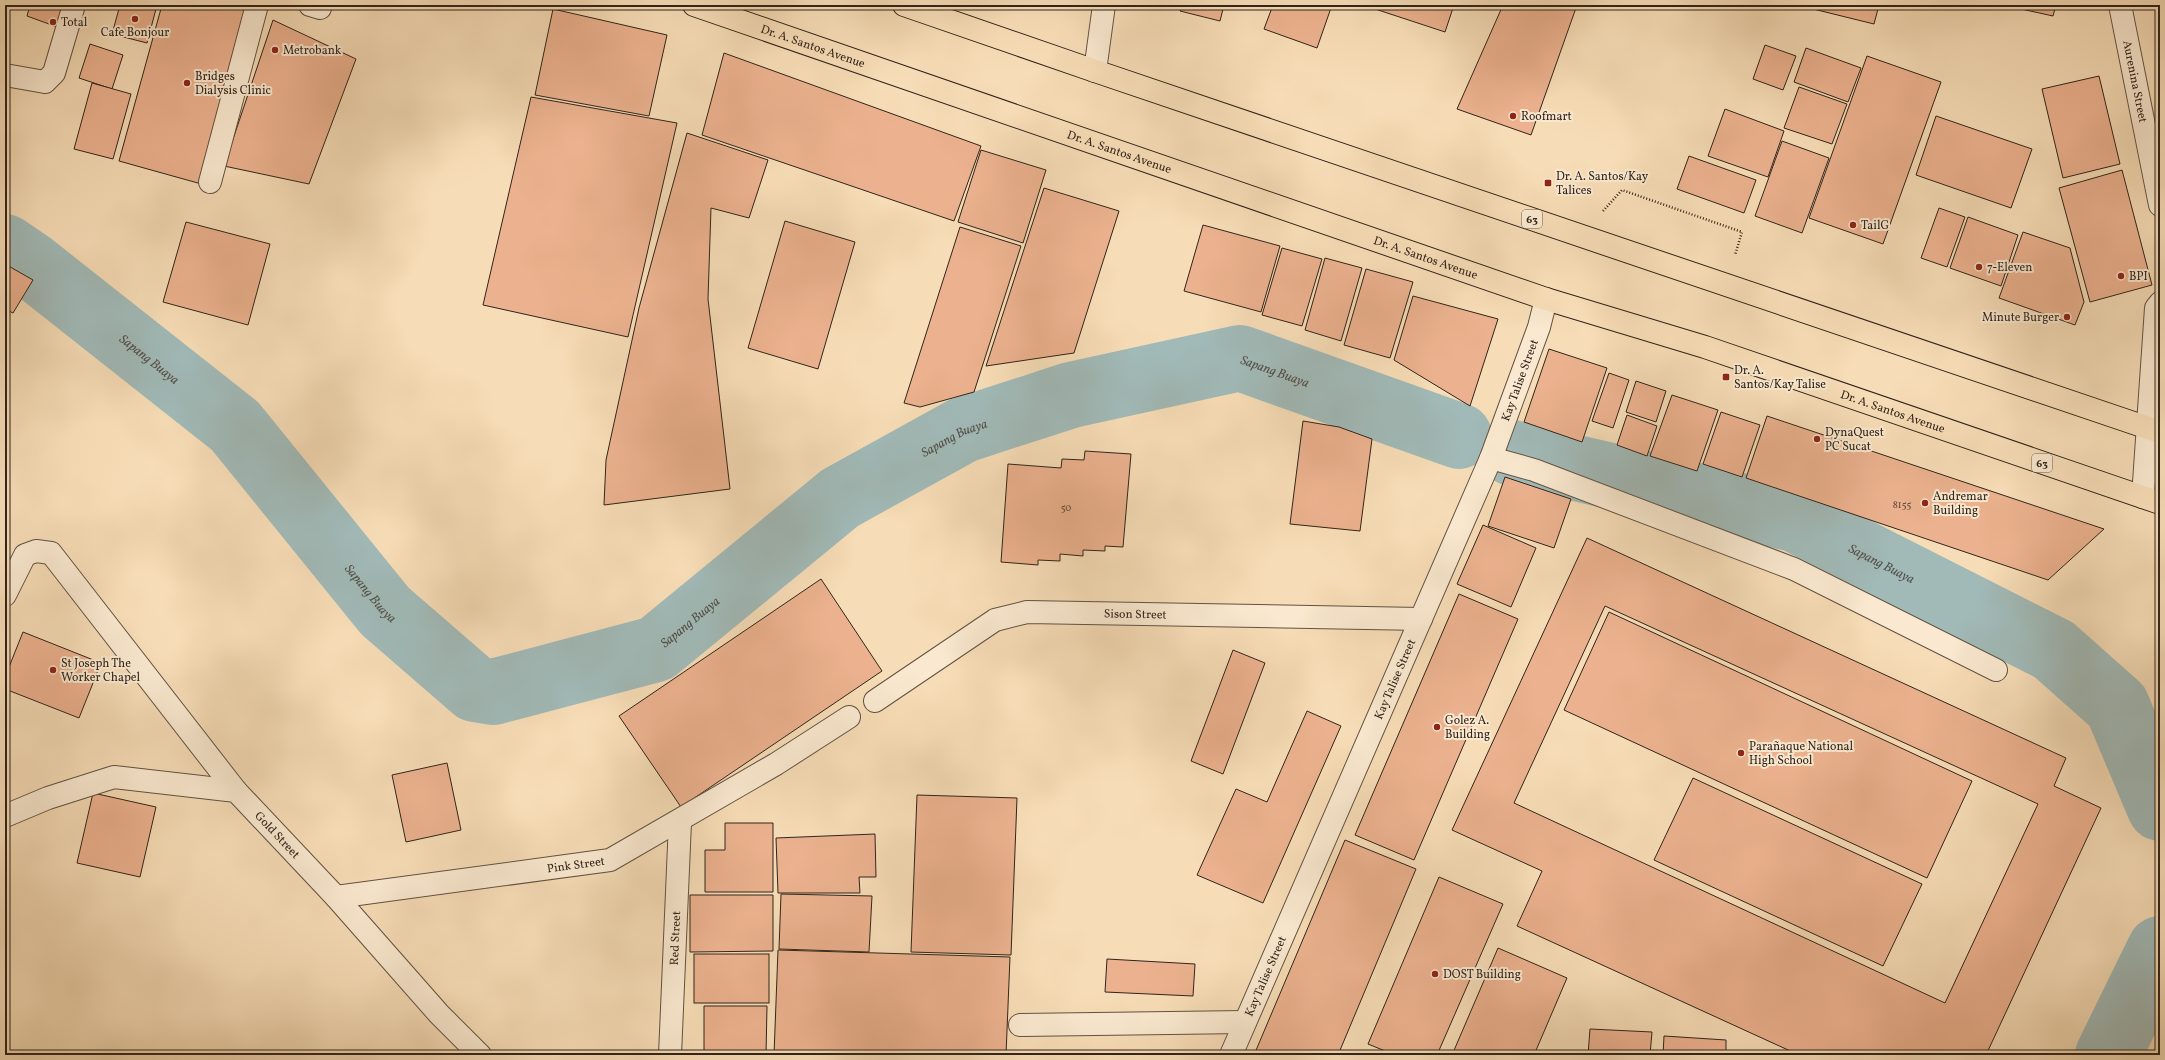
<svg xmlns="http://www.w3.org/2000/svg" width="2165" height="1060" font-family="Vollkorn,serif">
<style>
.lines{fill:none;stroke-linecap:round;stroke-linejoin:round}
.river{stroke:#a1bab8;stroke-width:66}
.building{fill:#ecb28f;stroke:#30241b;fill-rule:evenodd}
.minor-casing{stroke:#625242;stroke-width:24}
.major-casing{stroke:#30241b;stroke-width:24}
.path{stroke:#30241b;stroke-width:2.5;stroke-dasharray:1 2;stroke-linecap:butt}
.minor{stroke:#fae9d0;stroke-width:22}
.major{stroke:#f7ddb7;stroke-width:22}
.poi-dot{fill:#8f2418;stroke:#fae9d0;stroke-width:1.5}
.labels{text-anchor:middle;stroke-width:4;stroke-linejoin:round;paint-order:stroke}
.number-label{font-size:10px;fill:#5f4838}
.shield{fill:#fae9d0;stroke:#6d5f51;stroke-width:1}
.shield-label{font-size:11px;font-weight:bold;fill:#30241b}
.poi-label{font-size:12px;fill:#30241b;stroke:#fae9d0;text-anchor:start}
.street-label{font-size:12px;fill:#30241b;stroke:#fae9d0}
.water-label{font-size:13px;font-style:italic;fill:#52514a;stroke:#fae9d0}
</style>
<rect width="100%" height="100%" fill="#f7ddb7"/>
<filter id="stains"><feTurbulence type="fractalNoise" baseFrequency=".005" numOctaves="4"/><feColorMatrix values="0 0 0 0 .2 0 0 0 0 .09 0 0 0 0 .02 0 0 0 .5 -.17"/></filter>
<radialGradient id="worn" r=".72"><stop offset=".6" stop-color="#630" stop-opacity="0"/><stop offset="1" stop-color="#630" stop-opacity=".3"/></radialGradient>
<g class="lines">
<g class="river">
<path id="s1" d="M5 247 30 264 235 426 385 611 475 689 493 692 656 649 840 498 963 430 1071 395 1240 358 1459 436"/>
<path id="s2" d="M1512 453 1795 519 2054 650 2117 706 2160 808"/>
<polyline points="2108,1055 2160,949"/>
</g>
</g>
<g class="building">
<polygon points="30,5 65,5 60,28 27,16"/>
<polygon points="120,5 157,5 147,43 112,34"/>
<polygon points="162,5 255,5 205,185 119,161"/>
<polygon points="1182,5 1224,5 1220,21 1180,11"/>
<polygon points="1273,5 1332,5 1317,48 1264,29"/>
<polygon points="1363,5 1454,5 1445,32"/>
<polygon points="1503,5 1577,5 1531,135 1457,109"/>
<polygon points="1797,5 1879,5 1874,24"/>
<polygon points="2003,5 2056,5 2053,16"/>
<polygon points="553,9 667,35 649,116 535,95"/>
<polygon points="273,20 356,59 309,184 224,166"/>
<polygon points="90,44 123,55 112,89 79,78"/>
<polygon points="1765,45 1796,56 1783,90 1753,79"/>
<polygon points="1806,48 1861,68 1848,102 1794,82"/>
<polygon points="724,53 981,146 954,221 702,135"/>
<polygon points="1867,56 1941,82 1883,244 1809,218"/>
<polygon points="2099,76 2120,164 2063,178 2042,89"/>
<polygon points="92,83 131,94 113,159 74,149"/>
<polygon points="1799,87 1847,104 1832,144 1784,128"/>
<polygon points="531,97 677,123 628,337 483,305"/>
<polygon points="1725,109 1784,131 1768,177 1708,156"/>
<polygon points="1936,116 2032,149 2011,208 1916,175"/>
<polygon points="687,133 768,160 749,218 711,208 708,299 730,489 604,505 606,460 639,308"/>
<polygon points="1782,141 1829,158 1802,233 1755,216"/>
<polygon points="981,150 1046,170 1023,243 958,222"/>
<polygon points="1689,156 1756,180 1744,213 1677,189"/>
<polygon points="2122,170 2152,285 2090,302 2059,188"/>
<polygon points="1044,188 1119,211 1074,353 986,366"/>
<polygon points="1939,208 1965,217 1947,267 1921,258"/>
<polygon points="1968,217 2018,235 2001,286 1950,268"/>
<polygon points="785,221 855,242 818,369 748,348"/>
<polygon points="186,222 270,244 248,325 163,302"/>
<polygon points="1203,225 1280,246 1261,312 1184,291"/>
<polygon points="960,227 1021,246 974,392 920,407 904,403"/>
<polygon points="2023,232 2070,248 2084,302 2075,325 1999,298"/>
<polygon points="1282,248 1322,259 1302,326 1262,315"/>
<polygon points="1325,258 1362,268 1341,341 1305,330"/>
<polygon points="5,264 33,280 13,313 5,309"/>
<polygon points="1366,269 1413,282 1390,358 1344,345"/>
<polygon points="1413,296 1498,319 1470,406 1394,360"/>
<polygon points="1549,349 1607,368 1582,442 1524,422"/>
<polygon points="1609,373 1629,380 1613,428 1592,421"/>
<polygon points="1636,381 1666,391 1656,422 1626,412"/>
<polygon points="1672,395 1718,410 1697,471 1650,456"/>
<polygon points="1721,412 1760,425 1742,477 1703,464"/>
<polygon points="1627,415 1657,426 1647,456 1617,445"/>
<polygon points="1767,416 2104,529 2048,580 1746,478"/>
<polygon points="1303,421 1339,427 1372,439 1360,531 1290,524"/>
<polygon points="1085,451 1131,454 1123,547 1105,546 1105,551 1083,550 1083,556 1060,554 1060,561 1038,560 1038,565 1001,562 1008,464 1061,468 1062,459 1084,460"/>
<polygon points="1505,477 1571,499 1554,548 1488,526"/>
<polygon points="1483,525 1536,548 1511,607 1457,584"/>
<path d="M1587 538 2066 758 2054 786 2101 808 1986 1055H1799L1517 926 1542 871 1452 830ZM1605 606 2038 804 1945 1003 1514 803Z"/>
<polygon points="821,579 882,671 681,807 619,716"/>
<polygon points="1459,594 1518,619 1414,860 1355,835"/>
<polygon points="1609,612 1972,781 1927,878 1564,710"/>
<polygon points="23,632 101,663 79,718 5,689 5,677"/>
<polygon points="1233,650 1265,663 1223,774 1191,761"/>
<polygon points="1307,711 1341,726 1263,903 1197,875 1236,789 1267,802"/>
<polygon points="447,763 461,830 406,842 392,775"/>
<polygon points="1693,778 1922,884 1883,966 1654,860"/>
<polygon points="93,793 156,807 140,877 77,863"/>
<polygon points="917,795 1017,798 1011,955 911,952"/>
<polygon points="725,823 773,823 773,892 705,892 705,850 725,850"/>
<polygon points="875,834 876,877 859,877 860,893 778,893 776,838"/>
<polygon points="1345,840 1416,869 1338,1055 1254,1055"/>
<polygon points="1439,877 1503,904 1437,1055 1395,1055 1368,1044"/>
<polygon points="781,894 872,896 869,952 779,949"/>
<polygon points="690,895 773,895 773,951 690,952"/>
<polygon points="1498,948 1567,978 1534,1055 1452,1055"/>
<polygon points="778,950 1010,957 1006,1055 774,1055"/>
<rect x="694" y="954" width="75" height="49"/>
<polygon points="1107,959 1195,964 1193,996 1105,992"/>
<polygon points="704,1006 767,1006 766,1055 704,1055"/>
<polygon points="1590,1029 1652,1032 1650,1055 1588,1055"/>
<polygon points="1664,1036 1726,1040 1726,1055 1663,1055"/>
</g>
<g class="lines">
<defs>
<g id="minor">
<polyline points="310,5 320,8"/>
<path id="s3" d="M2120 5 2160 205"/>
<polyline points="1095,71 1104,5"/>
<polyline points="5,75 45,82 54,73 74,5"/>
<polyline points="210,182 257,5"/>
<polyline points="1491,458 1534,470 1794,569 1996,670"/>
<polyline points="2143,497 2156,308 2160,303"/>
<polyline points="5,595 25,555 36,551 51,553 236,791"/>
<path id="s4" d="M875 701 995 620 1027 612 1421 619"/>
<path id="s5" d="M5 816 48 798 114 777 236 791 336 897 439 1014 480 1055"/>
<path id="s6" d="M336 897 610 860 776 764 849 717"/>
<polyline points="1020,1025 1245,1022"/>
<path id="s7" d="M670 1055 680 822"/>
<path id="s8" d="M1231 1055 1491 458 1539 327 1546 299"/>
</g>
<g id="major">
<path id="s9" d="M694 5 1546 299 1705 347 2160 503"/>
<polyline points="904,5 1095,71 2160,432"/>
</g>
</defs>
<use href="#minor" class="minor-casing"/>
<use href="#major" class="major-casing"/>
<polyline class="path" points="1603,211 1622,190 1742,232 1735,255"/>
<use href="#minor" class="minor"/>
<use href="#major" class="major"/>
</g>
<g class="poi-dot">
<circle cx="135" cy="19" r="4"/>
<circle cx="53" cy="22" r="4"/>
<circle cx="275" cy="50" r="4"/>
<circle cx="187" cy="83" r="4"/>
<circle cx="1513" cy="116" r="4"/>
<rect x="1544" y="179" width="8" height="8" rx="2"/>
<circle cx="1853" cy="225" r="4"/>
<circle cx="1979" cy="267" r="4"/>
<circle cx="2121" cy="276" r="4"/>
<circle cx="2067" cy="317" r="4"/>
<rect x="1722" y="373" width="8" height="8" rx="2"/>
<circle cx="1817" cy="439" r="4"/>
<circle cx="1925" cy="503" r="4"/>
<circle cx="53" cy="670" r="4"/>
<circle cx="1437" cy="727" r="4"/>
<circle cx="1741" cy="753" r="4"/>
<circle cx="1435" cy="974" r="4"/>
</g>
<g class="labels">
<g class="number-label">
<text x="1902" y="508">8155</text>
<text x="1066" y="511">50</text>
</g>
<g class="shield">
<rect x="1522" y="210" width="20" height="18" rx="3"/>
<rect x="2032" y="454" width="20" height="18" rx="3"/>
</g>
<g class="shield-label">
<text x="1532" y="223">63</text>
<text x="2042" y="467">63</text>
</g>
<g class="poi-label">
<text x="61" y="26">Total</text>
<text x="135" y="36" text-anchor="middle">Cafe Bonjour</text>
<text x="283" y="54">Metrobank</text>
<text x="195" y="80">Bridges<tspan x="195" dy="14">Dialysis Clinic</tspan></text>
<text x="1521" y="120">Roofmart</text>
<text x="1556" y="180">Dr. A. Santos/Kay<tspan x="1556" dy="14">Talices</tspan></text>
<text x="1861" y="229">TailG</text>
<text x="1987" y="271">7-Eleven</text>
<text x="2129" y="280">BPI</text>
<text x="2059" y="321" text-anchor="end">Minute Burger</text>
<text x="1734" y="374">Dr. A.<tspan x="1734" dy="14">Santos/Kay Talise</tspan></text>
<text x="1825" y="436">DynaQuest<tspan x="1825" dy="14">PC Sucat</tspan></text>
<text x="1933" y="500">Andremar<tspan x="1933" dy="14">Building</tspan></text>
<text x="61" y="667">St Joseph The<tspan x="61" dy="14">Worker Chapel</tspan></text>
<text x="1445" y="724">Golez A.<tspan x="1445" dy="14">Building</tspan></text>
<text x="1749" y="750">Parañaque National<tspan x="1749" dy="14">High School</tspan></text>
<text x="1443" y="978">DOST Building</text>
</g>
<g class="street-label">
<text dy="4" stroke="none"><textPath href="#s9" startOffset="126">Dr. A. Santos Avenue</textPath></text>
<text dy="4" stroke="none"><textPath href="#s3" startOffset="78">Aurenina Street</textPath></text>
<text dy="4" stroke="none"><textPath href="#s9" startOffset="450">Dr. A. Santos Avenue</textPath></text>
<text dy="4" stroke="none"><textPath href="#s9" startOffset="774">Dr. A. Santos Avenue</textPath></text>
<text dy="4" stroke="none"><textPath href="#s8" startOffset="734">Kay Talise Street</textPath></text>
<text dy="4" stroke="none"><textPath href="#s9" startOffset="1266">Dr. A. Santos Avenue</textPath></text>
<text dy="4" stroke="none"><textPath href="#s4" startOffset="286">Sison Street</textPath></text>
<text dy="4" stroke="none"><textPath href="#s8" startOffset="410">Kay Talise Street</textPath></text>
<text dy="4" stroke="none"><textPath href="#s5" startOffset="299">Gold Street</textPath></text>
<text dy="4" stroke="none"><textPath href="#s6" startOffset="242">Pink Street</textPath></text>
<text dy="4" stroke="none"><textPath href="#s7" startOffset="117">Red Street</textPath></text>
<text dy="4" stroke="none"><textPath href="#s8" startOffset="86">Kay Talise Street</textPath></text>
</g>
<g class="water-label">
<text dy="5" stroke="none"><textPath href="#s1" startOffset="183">Sapang Buaya</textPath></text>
<text dy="5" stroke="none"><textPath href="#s1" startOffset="1538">Sapang Buaya</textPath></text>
<text dy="5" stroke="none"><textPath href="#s1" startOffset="1203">Sapang Buaya</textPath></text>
<text dy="5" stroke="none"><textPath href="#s2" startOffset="388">Sapang Buaya</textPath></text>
<text dy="5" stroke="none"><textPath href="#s1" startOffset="507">Sapang Buaya</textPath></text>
<text dy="5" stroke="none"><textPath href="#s1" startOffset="879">Sapang Buaya</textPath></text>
</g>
</g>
<rect width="2165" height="1060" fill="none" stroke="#f7ddb7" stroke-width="20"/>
<rect x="6" y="6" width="2153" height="1048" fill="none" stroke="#30241b" stroke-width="2"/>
<rect x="10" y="10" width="2145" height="1040" fill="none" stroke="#30241b"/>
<rect width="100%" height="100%" filter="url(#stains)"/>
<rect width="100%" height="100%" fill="url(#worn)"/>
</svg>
